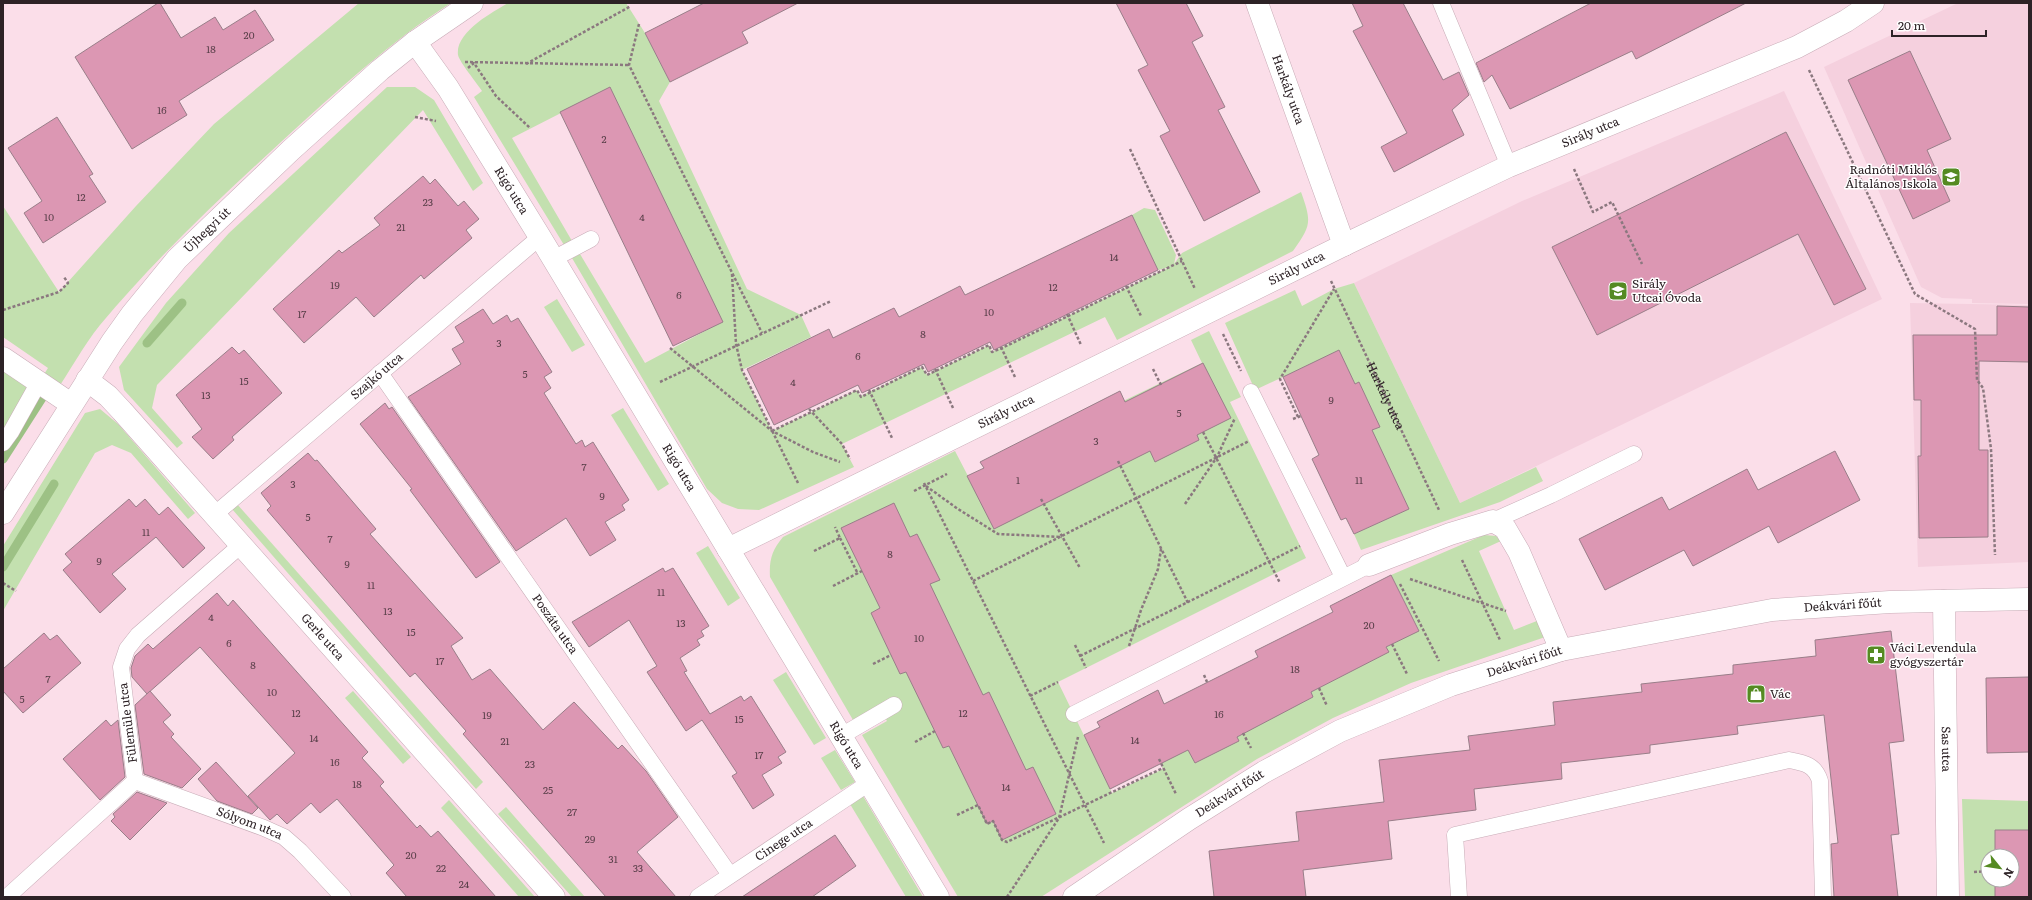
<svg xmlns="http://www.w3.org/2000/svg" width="2032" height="900" font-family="Literata,serif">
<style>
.built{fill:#f5d0de}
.green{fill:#c3e0af;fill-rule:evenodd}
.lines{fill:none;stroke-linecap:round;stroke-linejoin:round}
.stream{stroke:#9dc185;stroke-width:9}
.building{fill:#dc97b3;stroke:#997e89}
.service-casing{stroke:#c8acb7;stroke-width:17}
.minor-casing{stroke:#c8acb7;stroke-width:23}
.path{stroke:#8b787f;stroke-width:2.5;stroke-dasharray:3 2;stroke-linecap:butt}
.service{stroke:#fff;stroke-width:16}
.minor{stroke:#fff;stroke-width:22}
.labels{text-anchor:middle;stroke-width:3;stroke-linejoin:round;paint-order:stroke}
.number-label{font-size:10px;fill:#593f49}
.street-label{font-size:12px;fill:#2d2226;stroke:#fff}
.poi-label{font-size:12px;fill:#2d2226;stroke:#fff;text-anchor:start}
</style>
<rect width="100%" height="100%" fill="#fbdee9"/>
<g class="built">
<polygon points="1958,3 2029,3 2029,304 1972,303 1972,299 1942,298 1921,287 1824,67"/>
<polygon points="1784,91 1882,299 1460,503 1354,283 1522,201"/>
<polygon points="1910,303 2029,305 2029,562 1918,567"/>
</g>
<g class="green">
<path d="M359 3H451C389 42 335 93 281 142 218 200 155 259 100 325 83 346 70 371 55 393L39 382 48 368 3 337V206L59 292 136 206 214 124Z"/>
<path d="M508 3H626L645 33 670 82 659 101 747 289 801 315 811 337 742 370 772 431 857 390 861 396 922 367 927 375 989 345 992 352 1170 267 1158 270 1132 215 1144 208 1155 210 1176 255 1174 264 1182 253 1301 192C1312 222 1311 226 1293 251L1117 340 1105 317 842 444 854 467 759 510 738 509 722 503 707 489 572 258 580 254 645 363 722 322 610 88 512 138 572 241 564 245 474 97 482 91C477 83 460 63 458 55 455 32 493 12 508 3Z"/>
<polygon points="387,87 415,87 434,100 483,183 473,191 423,110 157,385 152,408 183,443 177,448 124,390 119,367 166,303 229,233"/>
<polygon points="1354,283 1460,503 1536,467 1543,481 1500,502 1361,550 1354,534 1409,509 1388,464 1368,432 1380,427 1359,382 1355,384 1339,351 1255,390 1225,323 1295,290 1302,306 1334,289"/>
<polygon points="557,299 585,345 572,352 544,307"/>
<path d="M1209 331 1241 397 1230 402 1306 558 1058 682 1112 793 1163 769 1159 759 1186 745 1195 763 1238 741 1236 736 1313 697 1311 692 1388 652 1386 647 1419 630 1391 575 1484 535 1496 536 1501 541 1479 551 1514 630 1547 617 1554 634 1411 683 1333 718 1257 759 1041 897H958L862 735 887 721 878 706 853 720 770 577C769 560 772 550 783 537L955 451 968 476 1202 363 1191 340Z"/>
<polygon points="3,369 42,398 3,459"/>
<polygon points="623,408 669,484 658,491 611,415"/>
<polygon points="100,409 118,424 195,513 188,519 131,453 112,445 95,453 3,611 3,546 85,413"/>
<polygon points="237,504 483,782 476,789 232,509"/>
<polygon points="708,546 740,598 728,606 696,553"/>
<polygon points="786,672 826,738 814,745 773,680"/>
<polygon points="353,691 411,757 403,764 345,698"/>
<polygon points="835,750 855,782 841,790 821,758"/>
<polygon points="863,796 923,897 906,897 850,804"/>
<path d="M1962 799 2029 801V897H1965ZM1988 856H2012V880H1988Z"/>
<polygon points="449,800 535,897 519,897 441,808"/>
<polygon points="506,807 585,897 572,897 498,814"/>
</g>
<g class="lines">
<g class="stream">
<polyline points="147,343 182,303"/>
<polyline points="3,459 42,398"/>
<polyline points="3,567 54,484"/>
</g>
</g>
<g class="building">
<polygon points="158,3 160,3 181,38 215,17 223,30 255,10 274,40 179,101 187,115 132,149 75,57"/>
<polygon points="704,3 798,3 742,32 748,43 670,82 645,33"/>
<polygon points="1116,3 1186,3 1203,36 1192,42 1225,107 1218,110 1260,192 1204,221 1160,136 1170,131 1138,70 1148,65"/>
<polygon points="1352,3 1403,3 1443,80 1459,72 1469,95 1452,110 1464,135 1394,172 1381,147 1407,133 1353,31 1363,26"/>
<polygon points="1591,3 1746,3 1636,59 1632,51 1510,109 1492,75 1484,82 1476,63"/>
<polygon points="1910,51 1951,139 1927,150 1950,201 1913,219 1848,80"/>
<polygon points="610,87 723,322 673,346 560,112"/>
<polygon points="57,117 93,174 89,176 106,202 43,243 24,213 42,201 8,148"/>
<polygon points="1786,132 1866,289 1834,305 1798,234 1597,335 1552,247"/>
<polygon points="423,176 430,184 435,179 458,206 464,201 479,219 466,230 472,238 424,279 421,275 374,317 356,297 304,343 273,309 339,250 342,253 380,225 374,218"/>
<polygon points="1132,215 1158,270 994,350 990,342 928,372 924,364 862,393 858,385 774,425 747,369 829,329 833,338 894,308 899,317 960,286 965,295"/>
<polygon points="1997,306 2029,307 2029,362 1979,361 1979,450 1988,450 1988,537 1919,538 1918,456 1921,456 1921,400 1914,400 1913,335 1997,335"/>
<polygon points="483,309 493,324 507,315 511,322 518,318 552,372 544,377 551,388 544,393 576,444 582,440 585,447 593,442 629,500 622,505 625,510 605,522 616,540 590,556 566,518 516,551 408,397 461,364 452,349 464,342 455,327"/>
<polygon points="232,347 239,354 244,350 282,393 232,437 234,440 213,459 192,437 202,429 176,395"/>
<polygon points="1339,350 1355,384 1359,382 1380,427 1372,430 1409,509 1354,534 1346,518 1341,520 1312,459 1319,455 1283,377"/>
<polygon points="1203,363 1231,418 1197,435 1199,440 1155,462 1150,451 994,529 967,476 984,468 980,462 1120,391 1125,402"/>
<polygon points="385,403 389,409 392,407 500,562 476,578 410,490 412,489 360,424"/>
<polygon points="1835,451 1860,500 1778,543 1769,526 1693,566 1684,550 1605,590 1579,539 1662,497 1669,510 1747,469 1758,490"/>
<polygon points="308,453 315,461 317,460 376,529 370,534 463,638 451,646 472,680 490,669 543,730 574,702 618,749 622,745 646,771 678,817 637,852 676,897 606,897 463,734 466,731 415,673 410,677 267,510 271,506 261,493"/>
<polygon points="129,499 136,507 145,499 159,515 168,507 205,548 183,568 156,537 112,574 126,589 100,613 63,570 72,562 65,554"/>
<polygon points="894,503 910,537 917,534 940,580 930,584 983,695 989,692 1026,770 1033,767 1056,814 1002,840 993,821 987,824 949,746 943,748 906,672 900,674 871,613 880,608 841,528"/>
<polygon points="663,568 665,572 673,568 709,626 701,631 704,636 697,640 700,645 680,658 687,671 684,672 710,714 741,696 744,701 751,696 786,752 778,757 782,763 762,775 774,795 753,809 732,776 737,773 702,720 686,731 647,672 657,666 629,620 589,647 572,622"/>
<polygon points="1391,575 1419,631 1386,647 1389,652 1311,692 1313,697 1237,737 1239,741 1195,763 1188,750 1110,789 1084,735 1100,727 1097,722 1158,690 1164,704 1258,657 1255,651 1333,612 1330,606"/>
<polygon points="217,593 228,606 233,600 368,752 362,758 384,782 380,786 417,828 420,825 431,837 438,831 496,897 407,897 386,873 394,865 337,799 320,813 311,803 287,824 277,814 270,820 248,796 295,753 200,647 147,694 132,677 131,668 135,656 148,644 153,649"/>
<polygon points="1891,631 1904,741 1889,743 1899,834 1891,835 1898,897 1834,897 1831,844 1838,843 1824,715 1737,726 1738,734 1650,745 1650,753 1561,763 1562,779 1474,789 1476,810 1388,821 1392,859 1303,870 1306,897 1214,897 1209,851 1299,841 1296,812 1384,802 1379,760 1470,750 1468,736 1555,725 1553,702 1642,692 1641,684 1733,674 1733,665 1816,656 1815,640"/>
<polygon points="44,633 50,640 57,635 81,663 23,713 3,691 3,669"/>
<polygon points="2029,677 2029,752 1987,753 1986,678"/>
<polygon points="150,691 171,715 163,722 174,734 171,737 201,769 182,788 144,774 135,705"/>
<polygon points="106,720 111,726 118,720 125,777 100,800 63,759"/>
<polygon points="216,762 258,808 252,814 217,801 198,779"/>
<polygon points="137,792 167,803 130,840 111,821 115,817 113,814"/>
<polygon points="1995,830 2029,830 2029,897 1995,897 1995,880 2012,880 2012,856 1995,856"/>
<polygon points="835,835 856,866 812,897 742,897"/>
</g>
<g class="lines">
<defs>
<g id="service">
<polyline points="1441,3 1509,166"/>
<polyline points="553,259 591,239"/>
<path id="s2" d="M380 373 730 875"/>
<polyline points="1251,392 1343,577"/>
<polyline points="3,443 11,432 39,382"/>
<path id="s3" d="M214 515 540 237"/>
<polyline points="1493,521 1551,495 1634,454"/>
<polyline points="1074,714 1369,565"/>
<polyline points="841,736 894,705"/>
<path id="s4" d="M135 781 264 828 284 837 300 851 343 897"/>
<polyline points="7,897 135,781 121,667 127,649 138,635 241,545"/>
<path id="s5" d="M698 897 869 783"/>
<path d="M1459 897 1455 835 1789 760C1805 763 1815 765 1820 781L1823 897"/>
</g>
<g id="minor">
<path id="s6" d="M1257 3 1344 245"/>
<path id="s7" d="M415 42 448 88 540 237 938 897"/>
<polyline points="3,358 71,404"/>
<path id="s8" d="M87 380 108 396 122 411 554 897"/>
<path id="s9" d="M3 513 112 342 132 314 177 259 291 150 380 70 415 42 472 3"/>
<path id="s10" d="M728 549 1344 245 1509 166 1797 47 1846 21 1873 3"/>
<polyline points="1369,565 1450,534 1493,521 1505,528 1519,552 1561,650"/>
<path id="s11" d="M1944 601 1948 897"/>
<path id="s12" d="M1074 897 1189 819 1264 772 1340 731 1451 685 1561 650 1772 610 1890 602 2029 599"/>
</g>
</defs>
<use href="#service" class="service-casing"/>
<use href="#minor" class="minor-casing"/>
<g class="path">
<polyline points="639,24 629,65 762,333"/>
<polyline points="465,62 629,65"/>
<polyline points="526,64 631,6"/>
<polyline points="468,68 474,63 496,96 530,128"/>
<polyline points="1809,70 1915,294 1975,329 1977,380 1983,388 1991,449 1995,555"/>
<polyline points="415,117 436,121"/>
<polyline points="1130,149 1195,289"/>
<polyline points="1574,169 1593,212 1612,202 1642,264"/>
<polyline points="732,274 736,344 742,370 798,483"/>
<path id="s1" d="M1331 281 1439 510"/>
<polyline points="1126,286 1141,316"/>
<polyline points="3,310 59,292 68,283 64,277"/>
<polyline points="1067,314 1081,345"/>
<polyline points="1223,334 1241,371"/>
<polyline points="1001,347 1015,377"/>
<polyline points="670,348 772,431 813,452 840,462"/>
<polyline points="935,369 953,408"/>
<polyline points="1153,369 1161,385"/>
<polyline points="660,382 831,301"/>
<polyline points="869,390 892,438"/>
<polyline points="809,409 842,444 850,459"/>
<polyline points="1298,417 1280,379 1334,289"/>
<polyline points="1293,419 1301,416"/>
<polyline points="772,431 857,390 861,397 922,367 927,375 989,345 992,352 1002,348 1182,261"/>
<polyline points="1203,432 1280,583"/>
<polyline points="1118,461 1188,603"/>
<polyline points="924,483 1104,843"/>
<polyline points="926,486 958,509 998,534 1062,537"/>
<polyline points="914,491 947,474"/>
<polyline points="1041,499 1080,568"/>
<polyline points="1185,504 1217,457 1235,418"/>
<polyline points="840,538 858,574"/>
<polyline points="814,551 840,538 835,527"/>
<polyline points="1462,560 1500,640"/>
<polyline points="1410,579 1506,611"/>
<polyline points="973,581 1249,441"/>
<polyline points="3,583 16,591"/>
<polyline points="1400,584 1439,661"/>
<polyline points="833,586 862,571"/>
<polyline points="1392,644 1407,674"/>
<polyline points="1075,645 1086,668"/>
<polyline points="1129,646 1141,610 1158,569 1161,549"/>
<polyline points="1080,656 1300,546"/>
<polyline points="873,664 891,655"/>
<polyline points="1204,675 1207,682"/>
<polyline points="1319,688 1327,706"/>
<polyline points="1030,696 1058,682"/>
<polyline points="1243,733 1251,748"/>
<polyline points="915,742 935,731"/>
<polyline points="1159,759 1176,794"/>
<polyline points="957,815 978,805 987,824 993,821 1002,840 1007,842 1163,768"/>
<polyline points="1974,872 1988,871"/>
<polyline points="1007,897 1059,818 1078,737"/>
</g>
<use href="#service" class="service"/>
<use href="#minor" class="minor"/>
</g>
<defs>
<symbol id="school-square" viewBox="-11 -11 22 22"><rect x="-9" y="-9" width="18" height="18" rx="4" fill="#558a22" stroke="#fff"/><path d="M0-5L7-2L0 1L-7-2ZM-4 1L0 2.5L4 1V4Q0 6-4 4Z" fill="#fff"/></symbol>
<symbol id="pharmacy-square" viewBox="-11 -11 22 22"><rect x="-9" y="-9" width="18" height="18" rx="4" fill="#558a22" stroke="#fff"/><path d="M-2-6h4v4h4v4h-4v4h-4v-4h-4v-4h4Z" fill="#fff"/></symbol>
<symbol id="shop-square" viewBox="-11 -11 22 22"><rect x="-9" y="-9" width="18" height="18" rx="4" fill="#558a22" stroke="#fff"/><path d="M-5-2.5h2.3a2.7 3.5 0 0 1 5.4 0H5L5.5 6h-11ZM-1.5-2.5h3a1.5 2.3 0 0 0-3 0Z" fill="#fff"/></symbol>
</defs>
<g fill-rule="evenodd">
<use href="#school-square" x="1940" y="166" width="22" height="22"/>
<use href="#school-square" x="1607" y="280" width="22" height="22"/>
<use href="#pharmacy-square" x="1865" y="644" width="22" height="22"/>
<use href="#shop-square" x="1745" y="683" width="22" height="22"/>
</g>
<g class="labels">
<g class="number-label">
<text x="249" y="39">20</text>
<text x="211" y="53">18</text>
<text x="162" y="114">16</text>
<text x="604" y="143">2</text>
<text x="81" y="201">12</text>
<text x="428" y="206">23</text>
<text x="49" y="221">10</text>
<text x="642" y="221">4</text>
<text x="401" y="231">21</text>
<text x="1114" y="261">14</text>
<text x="335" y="289">19</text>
<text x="1053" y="291">12</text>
<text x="679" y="299">6</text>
<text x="989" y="316">10</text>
<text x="302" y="318">17</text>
<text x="923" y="338">8</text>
<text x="499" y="347">3</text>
<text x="858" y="360">6</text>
<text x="525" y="378">5</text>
<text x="244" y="385">15</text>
<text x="793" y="386">4</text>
<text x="206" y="399">13</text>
<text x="1331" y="404">9</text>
<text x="1179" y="417">5</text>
<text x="1096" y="445">3</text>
<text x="584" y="471">7</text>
<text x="1018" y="484">1</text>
<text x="1359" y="484">11</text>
<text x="293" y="488">3</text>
<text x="602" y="500">9</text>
<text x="308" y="521">5</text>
<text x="146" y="536">11</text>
<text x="330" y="543">7</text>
<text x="890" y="558">8</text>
<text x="99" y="565">9</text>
<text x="347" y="568">9</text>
<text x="371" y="589">11</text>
<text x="661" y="596">11</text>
<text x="388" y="615">13</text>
<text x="211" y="621">4</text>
<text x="681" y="627">13</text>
<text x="1369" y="629">20</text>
<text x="411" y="636">15</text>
<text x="919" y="642">10</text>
<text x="229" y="647">6</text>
<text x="440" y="665">17</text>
<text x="253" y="669">8</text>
<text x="1295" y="673">18</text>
<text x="48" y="683">7</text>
<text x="272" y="696">10</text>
<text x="22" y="703">5</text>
<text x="296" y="717">12</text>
<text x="963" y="717">12</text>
<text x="1219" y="718">16</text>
<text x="487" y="719">19</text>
<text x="739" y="723">15</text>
<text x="314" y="742">14</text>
<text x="1135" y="744">14</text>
<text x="505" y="745">21</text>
<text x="759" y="759">17</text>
<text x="335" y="766">16</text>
<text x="530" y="768">23</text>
<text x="357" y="788">18</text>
<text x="1006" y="791">14</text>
<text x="548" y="794">25</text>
<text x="572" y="816">27</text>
<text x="590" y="843">29</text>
<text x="411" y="859">20</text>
<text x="613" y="863">31</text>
<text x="441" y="872">22</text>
<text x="638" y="872">33</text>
<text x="464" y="888">24</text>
</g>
<g class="street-label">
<text dy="4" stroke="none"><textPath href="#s6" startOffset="92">Harkály utca</textPath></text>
<text dy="4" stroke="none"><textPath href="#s10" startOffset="958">Sirály utca</textPath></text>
<text dy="4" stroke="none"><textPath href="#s7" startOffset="177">Rigó utca</textPath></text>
<text dy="4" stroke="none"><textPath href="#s9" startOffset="350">Újhegyi út</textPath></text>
<text dy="4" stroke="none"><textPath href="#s10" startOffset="634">Sirály utca</textPath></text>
<text dy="4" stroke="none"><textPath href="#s3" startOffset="214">Szajkó utca</textPath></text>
<text dy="4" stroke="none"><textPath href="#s1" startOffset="127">Harkály utca</textPath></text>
<text dy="4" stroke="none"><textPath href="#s10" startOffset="310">Sirály utca</textPath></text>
<text dy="4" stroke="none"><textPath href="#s7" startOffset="501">Rigó utca</textPath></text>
<text dy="4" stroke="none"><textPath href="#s12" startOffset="835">Deákvári főút</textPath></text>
<text dy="4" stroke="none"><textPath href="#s2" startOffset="306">Poszáta utca</textPath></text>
<text dy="4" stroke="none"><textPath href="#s8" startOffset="349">Gerle utca</textPath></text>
<text dy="4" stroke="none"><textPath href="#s12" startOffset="511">Deákvári főút</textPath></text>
<text transform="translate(128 723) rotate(-97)" y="4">Fülemüle utca</text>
<text dy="4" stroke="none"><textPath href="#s7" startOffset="825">Rigó utca</textPath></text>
<text dy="4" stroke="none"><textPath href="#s11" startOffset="148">Sas utca</textPath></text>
<text dy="4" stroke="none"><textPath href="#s12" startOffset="187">Deákvári főút</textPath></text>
<text dy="4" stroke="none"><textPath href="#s4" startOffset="122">Sólyom utca</textPath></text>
<text dy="4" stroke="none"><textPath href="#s5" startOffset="103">Cinege utca</textPath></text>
</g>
<g class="poi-label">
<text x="1937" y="174" text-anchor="end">Radnóti Miklós<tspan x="1937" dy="14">Általános Iskola</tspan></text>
<text x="1632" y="288">Sirály<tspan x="1632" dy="14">Utcai Óvoda</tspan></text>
<text x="1890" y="652">Váci Levendula<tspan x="1890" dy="14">gyógyszertár</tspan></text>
<text x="1770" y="698">Vác</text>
</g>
</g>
<rect width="2032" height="900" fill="none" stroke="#2d2226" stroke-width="8"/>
<g transform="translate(2000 868) rotate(120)"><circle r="19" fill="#ffffff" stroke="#aba7a8"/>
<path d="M0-3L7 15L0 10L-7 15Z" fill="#558a22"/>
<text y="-6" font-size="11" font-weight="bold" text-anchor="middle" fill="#2d2226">N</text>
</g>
<path d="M1892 30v6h94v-6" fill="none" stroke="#2d2226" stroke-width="2"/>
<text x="1898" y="30" font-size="12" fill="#2d2226" stroke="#ffffff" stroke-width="3" paint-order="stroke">20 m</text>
</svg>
